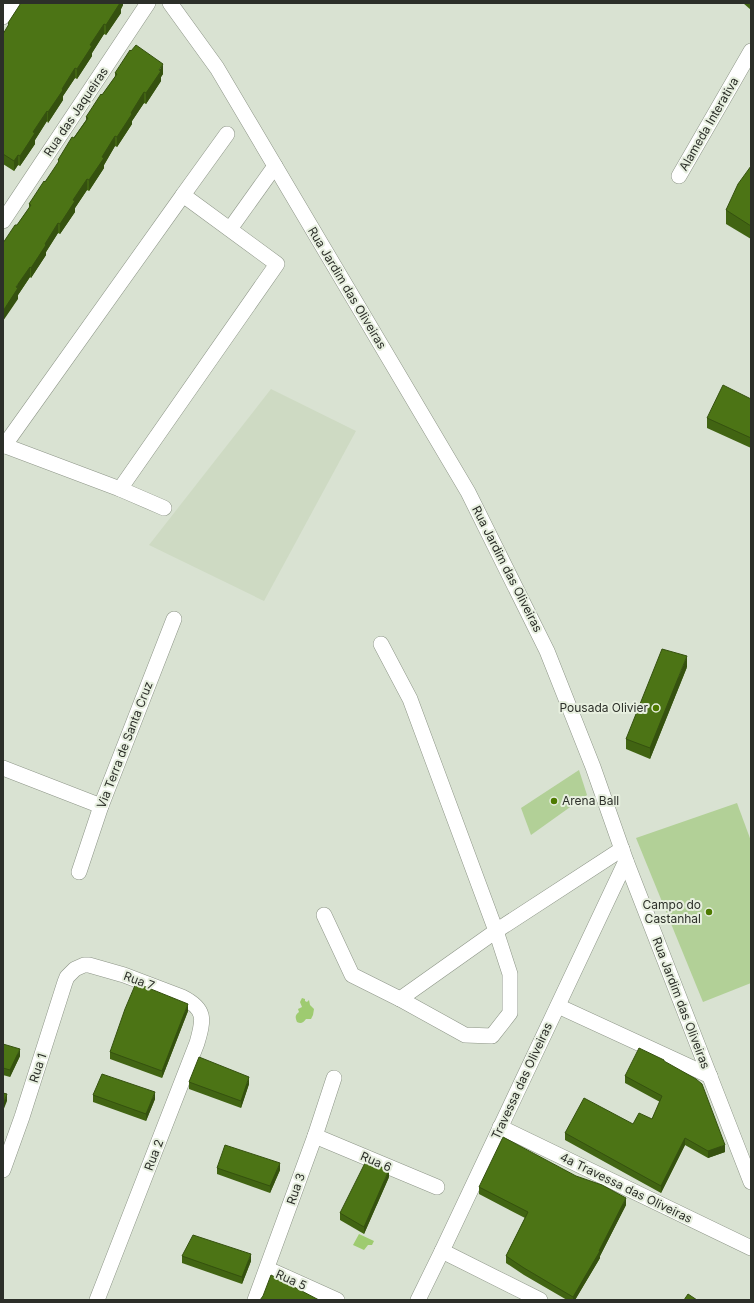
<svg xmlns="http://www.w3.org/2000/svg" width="754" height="1303" font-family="Inter,sans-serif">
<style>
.built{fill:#cedac3}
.green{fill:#b2d097}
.water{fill:#9ecb70}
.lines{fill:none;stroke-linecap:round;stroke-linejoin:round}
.minor-casing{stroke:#8d9587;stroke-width:16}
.minor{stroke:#fff;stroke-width:15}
.wall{fill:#416412}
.shaded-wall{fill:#35510f}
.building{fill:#4c7415;stroke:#35510f}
.poi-dot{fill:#4d7a00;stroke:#e7efdf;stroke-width:1.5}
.labels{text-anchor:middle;stroke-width:4;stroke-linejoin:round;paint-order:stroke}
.street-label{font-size:12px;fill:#2c2f29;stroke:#e7efdf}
.poi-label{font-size:12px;fill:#2c2f29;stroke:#e7efdf;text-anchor:end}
</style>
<rect width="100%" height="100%" fill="#d9e2d2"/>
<polygon class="built" points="271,389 356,431 264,601 149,545"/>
<g class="green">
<polygon points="579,770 587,795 531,835 521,808"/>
<polygon points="737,803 751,841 751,983 703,1002 636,838"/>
</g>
<g class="water">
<path d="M302 998 305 999V1001L307 1002 309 1000 310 1005 314 1009 313 1015 311 1019H306C303 1023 301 1024 297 1022 295 1017 295 1015 299 1012L298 1009 302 1007 300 1002Z"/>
<polygon points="359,1234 374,1241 372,1245 368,1245 364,1250 353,1245"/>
</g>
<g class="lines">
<defs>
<g id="minor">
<polyline points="170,3 217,68 468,492 547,651 593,767 626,861 751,1182"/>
<polyline points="3,17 12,3"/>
<polyline points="679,176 751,51"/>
<polyline points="183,195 227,134"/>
<polyline points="3,221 148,3"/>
<polyline points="230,229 275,166"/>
<polyline points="3,445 120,489 164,508"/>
<polyline points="4,446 183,195 277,264 120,489"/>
<polyline points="381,644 410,699 496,931 510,974 510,1013 492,1036 465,1035 400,999 496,931 622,849"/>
<polyline points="3,768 101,806"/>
<polyline points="79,872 101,806 174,619"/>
<polyline points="324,915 352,975 400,999"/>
<polyline points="558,1006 710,1076"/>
<polyline points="500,1127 751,1248"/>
<polyline points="315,1136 437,1187"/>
<path d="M3 1170 22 1117 65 982 67 977 75 969 84 965H89L124 975 182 997C206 1009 204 1019 197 1043L97 1300"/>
<polyline points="442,1251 540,1300"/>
<polyline points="268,1269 337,1300"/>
<polyline points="255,1300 315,1136 334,1078"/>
<polyline points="418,1300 442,1251 626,861"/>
</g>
</defs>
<use href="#minor" class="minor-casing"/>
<use href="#minor" class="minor"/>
</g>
<g class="wall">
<polygon points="123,3 123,5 121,9 121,13 106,35 104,34 92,53 92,56 77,79 75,78 63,96 63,100 48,123 47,121 35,140 35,144 20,166 18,165 14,171 3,164 3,34 8,27 8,23"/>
<polygon points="743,3 751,3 751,10"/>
<polygon points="115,73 163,74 161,77 161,81 146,104 144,103 132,121 132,124 117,147 115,146 104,165 104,168 89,191 87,190 75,208 75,212 60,234 58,233 46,252 46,255 31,278 30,277 18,295 18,299 17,225 29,208 29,204 58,164 58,160 86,120 86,117 115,77"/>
<polygon points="751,166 751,239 726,224 726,210"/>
<polygon points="751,399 751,448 707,428 707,418"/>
<polygon points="687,667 650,759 626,749 626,739"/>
<polygon points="188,1011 162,1078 110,1059 110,1052"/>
<polygon points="3,1044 20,1056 10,1077 3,1075"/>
<polygon points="664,1062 725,1152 708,1158 685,1145 661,1193 565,1140 565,1133 633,1124 652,1119 660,1102 625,1083 625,1076"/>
<polygon points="189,1082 249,1084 241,1108 189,1089"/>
<polygon points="93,1095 155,1099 146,1121 93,1102"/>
<polygon points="217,1168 280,1170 270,1193 217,1174"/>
<polygon points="389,1177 364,1234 340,1220 340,1213"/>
<polygon points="479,1187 626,1205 600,1256 600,1258 575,1300 567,1300 524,1275 506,1263 506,1256 525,1218 479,1194"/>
<polygon points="182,1256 251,1261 242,1284 182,1263"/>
</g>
<g class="shaded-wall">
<polygon points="119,3 123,3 123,5 121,9 121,13 106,35 106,25"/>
<polygon points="104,24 104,34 92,53 92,56 77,79 77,69 90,45"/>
<polygon points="163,64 163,74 161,77 161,81 146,104 146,93"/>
<polygon points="75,68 75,78 63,96 63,100 48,123 48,112 62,89"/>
<polygon points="144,92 144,103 132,121 132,124 117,147 117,137 131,113"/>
<polygon points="47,111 47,121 35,140 35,144 20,166 20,156 33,132"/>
<polygon points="115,136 115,146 104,165 104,168 89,191 89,180 102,157"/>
<polygon points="18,155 18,165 14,171 14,161"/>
<polygon points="87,179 87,190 75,208 75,212 60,234 60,224 73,200"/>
<polygon points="58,223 58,233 46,252 46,255 31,278 31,268 45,244"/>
<polygon points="30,267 30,277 18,295 18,299 3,321 3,311 16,287"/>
<polygon points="687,656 687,667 650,759 650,748"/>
<polygon points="188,1004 188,1011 162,1078 162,1071"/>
<polygon points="20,1049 20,1056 10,1077 10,1070"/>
<polygon points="249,1077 249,1084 241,1108 241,1101"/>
<polygon points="155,1092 155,1099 146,1121 146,1114"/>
<polygon points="7,1094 7,1101 3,1111 3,1104"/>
<polygon points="685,1138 685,1145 661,1193 661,1186"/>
<polygon points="725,1145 725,1152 708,1158 708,1151"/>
<polygon points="280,1163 280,1170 270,1193 270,1186"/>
<polygon points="389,1170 389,1177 364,1234 364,1227"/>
<polygon points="626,1198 626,1205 600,1256 600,1258 575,1300 573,1300 573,1297 599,1251"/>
<polygon points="251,1254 251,1261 242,1284 242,1277"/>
</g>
<g class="building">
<polygon points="21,3 120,3 106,25 104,24 90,45 92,46 77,69 75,68 62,89 63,90 48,112 47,111 33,132 35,133 20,156 18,155 14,161 3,154 3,34 9,24 8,23"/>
<polygon points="136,45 163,64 159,70 161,71 146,93 144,92 131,113 132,114 117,137 115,136 102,157 104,158 89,180 87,179 73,200 75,201 60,224 58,223 45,244 46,245 31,268 30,267 16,287 18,288 3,311 3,243 15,225 17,225 31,205 29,204 44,181 45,182 59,161 58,160 72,137 74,138 88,118 86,117 101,94 102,95 117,74 115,73 130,50 131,51"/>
<polygon points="751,166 751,226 726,210 738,184"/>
<polygon points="723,385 751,399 751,438 707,418"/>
<polygon points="662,649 687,656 650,748 626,739"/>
<polygon points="136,983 188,1004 162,1071 110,1052 125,1009"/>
<polygon points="3,1044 20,1049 10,1070 3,1068"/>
<polygon points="639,1048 664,1060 664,1061 696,1079 702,1084 725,1145 708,1151 685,1138 661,1186 565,1133 584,1098 633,1124 639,1113 652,1119 662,1096 625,1076"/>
<polygon points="199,1057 249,1077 241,1101 189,1082"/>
<polygon points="102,1074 155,1092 146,1114 93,1095"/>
<polygon points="3,1093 7,1094 3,1104"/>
<polygon points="503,1137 576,1176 602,1185 626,1198 599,1251 600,1251 573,1297 524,1268 506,1256 528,1212 479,1187"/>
<polygon points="225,1145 280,1163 270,1186 217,1168"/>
<polygon points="366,1161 389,1170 364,1227 340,1213"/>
<polygon points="193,1235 251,1254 242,1277 182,1256"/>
<polygon points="271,1275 319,1300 260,1300 263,1296"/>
<polygon points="688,1294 697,1300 684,1300"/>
</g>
<g class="poi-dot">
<circle cx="656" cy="708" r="4"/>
<circle cx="554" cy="801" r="4"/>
<circle cx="709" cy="912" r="4"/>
</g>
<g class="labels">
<g class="street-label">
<text transform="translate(76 112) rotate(-56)" y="4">Rua das Jaqueiras</text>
<text transform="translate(709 124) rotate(-60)" y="4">Alameda Interativa</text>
<text transform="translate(347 288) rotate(59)" y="4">Rua Jardim das Oliveiras</text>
<text transform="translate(507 569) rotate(63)" y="4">Rua Jardim das Oliveiras</text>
<text transform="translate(125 745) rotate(-69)" y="4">Via Terra de Santa Cruz</text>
<text transform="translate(139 981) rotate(20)" y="4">Rua 7</text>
<text transform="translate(681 1003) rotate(69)" y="4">Rua Jardim das Oliveiras</text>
<text transform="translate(38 1068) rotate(-72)" y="4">Rua 1</text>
<text transform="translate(522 1081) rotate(-65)" y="4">Travessa das Oliveiras</text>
<text transform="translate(154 1155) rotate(-69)" y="4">Rua 2</text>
<text transform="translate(376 1162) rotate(23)" y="4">Rua 6</text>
<text transform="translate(626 1188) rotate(26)" y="4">4a Travessa das Oliveiras</text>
<text transform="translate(296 1189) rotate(-71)" y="4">Rua 3</text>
<text transform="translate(291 1280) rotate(24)" y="4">Rua 5</text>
</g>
<g class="poi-label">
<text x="648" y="712">Pousada Olivier</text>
<text x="562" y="805" text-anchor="start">Arena Ball</text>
<text x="701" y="909">Campo do<tspan x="701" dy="14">Castanhal</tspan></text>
</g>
</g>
<rect width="754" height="1303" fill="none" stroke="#2c2f29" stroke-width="8"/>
</svg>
